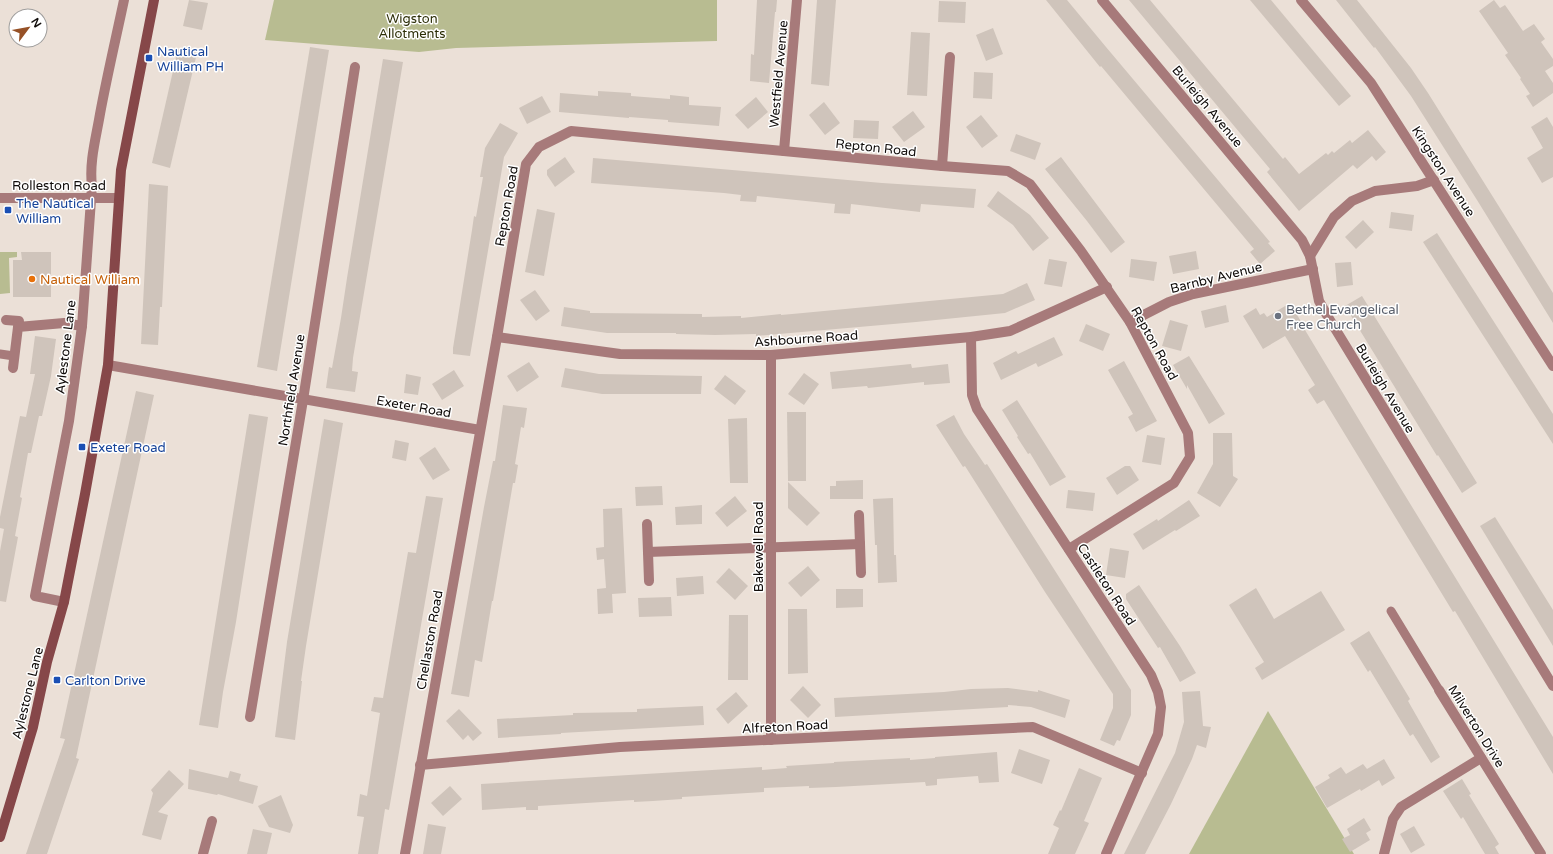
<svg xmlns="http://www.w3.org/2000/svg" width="1553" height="854" font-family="'Varela Round',sans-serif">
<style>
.green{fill:#b8bc91}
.building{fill:#cfc4bb}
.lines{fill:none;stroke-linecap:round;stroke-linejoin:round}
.lane{stroke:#a77a7a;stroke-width:9}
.street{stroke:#a77a7a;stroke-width:10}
.secondary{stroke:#864749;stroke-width:10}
.transit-dot{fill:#1a4fb4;stroke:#fff;stroke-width:1.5}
.food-dot{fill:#e8710a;stroke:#fff;stroke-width:1.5}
.worship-dot{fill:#6b7280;stroke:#fff;stroke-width:1.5}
.labels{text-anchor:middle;stroke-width:3;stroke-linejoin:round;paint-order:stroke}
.park-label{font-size:13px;fill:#2c2e07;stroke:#fff}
.transit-label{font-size:13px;fill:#164399;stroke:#fff;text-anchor:start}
.street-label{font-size:13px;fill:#100c0a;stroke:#fff}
.food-label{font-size:13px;fill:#c56008;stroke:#fff;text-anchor:start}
.worship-label{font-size:13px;fill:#5b616d;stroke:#fff;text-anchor:start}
</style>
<rect width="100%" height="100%" fill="#ebe0d7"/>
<g class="green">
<polygon points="274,0 717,0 717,41 456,48 419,52 265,40"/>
<polygon points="0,252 17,252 17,257 9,258 10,293 0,294"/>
<polygon points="1268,711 1354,854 1189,854"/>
</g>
<g class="building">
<polygon points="189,0 208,3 202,30 183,26"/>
<polygon points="757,0 777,0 776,12 775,12 769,83 750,81 751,54 754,55"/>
<polygon points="817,0 836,0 829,86 811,84"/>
<polygon points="1046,0 1067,0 1106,47 1244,211 1270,242 1268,243 1275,251 1260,264 1250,252 1254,249 1101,66 1100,67"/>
<polygon points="1129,0 1150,0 1272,146 1283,159 1285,157 1299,174 1326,153 1328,155 1332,151 1334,153 1350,140 1352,143 1368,130 1386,152 1376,161 1372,156 1357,169 1353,165 1299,211 1267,172 1270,169"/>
<polygon points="1250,0 1271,0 1351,96 1339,106"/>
<polygon points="1336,0 1357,0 1411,68 1428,93 1553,293 1553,323 1477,200 1411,96 1375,47 1374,48"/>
<polygon points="1494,0 1500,8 1505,5 1523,31 1534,24 1545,39 1541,42 1553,59 1553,66 1545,71 1553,83 1553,93 1533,107 1526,96 1530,94 1520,79 1521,78 1505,55 1508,53 1479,11"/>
<polygon points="939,1 966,2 965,23 938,22"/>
<polygon points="993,28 1003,54 986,61 976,35"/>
<polygon points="911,32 930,33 927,96 907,95"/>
<polygon points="310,47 329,50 277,371 257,367"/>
<polygon points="178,49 197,53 170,168 152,163"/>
<polygon points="383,59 403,62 353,358 352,371 358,372 355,392 326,388 329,367 332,368 341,318 347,278"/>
<polygon points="974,72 993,73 992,99 973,98"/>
<polygon points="598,91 631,93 631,96 670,99 670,95 689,97 689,105 721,107 719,126 668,122 668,120 629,117 629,118 559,112 560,93 598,96"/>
<polygon points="542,96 551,112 527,124 519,108"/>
<polygon points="756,97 768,112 748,129 735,115"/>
<polygon points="824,102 840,123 825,135 809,115"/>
<polygon points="913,111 925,127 904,142 892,127"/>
<polygon points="981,115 998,136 982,148 966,127"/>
<polygon points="1547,117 1553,127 1553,177 1542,183 1527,158 1543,148 1531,127"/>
<polygon points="854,120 879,121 878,139 853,138"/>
<polygon points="500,123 518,133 504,157 470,356 453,354 453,348 472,230 474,216 476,217 483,177 480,177 485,148"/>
<polygon points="1016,134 1041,143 1035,160 1010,151"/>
<polygon points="565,157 575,172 555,187 547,175 547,170"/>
<polygon points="1061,157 1125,242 1111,253 1087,221 1045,169"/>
<polygon points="593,158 882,183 976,189 974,208 921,204 920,212 851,204 850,214 834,213 835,204 757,196 756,202 740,201 741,195 724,193 591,183"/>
<polygon points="149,184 168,186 162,307 160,307 158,345 141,344"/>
<polygon points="998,191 1030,215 1049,238 1033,251 1013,225 987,206"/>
<polygon points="537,209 555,213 544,276 525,272"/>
<polygon points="1391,212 1414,215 1412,231 1389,228"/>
<polygon points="1363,220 1374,232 1356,249 1345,237"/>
<polygon points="1437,233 1553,414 1553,444 1423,242"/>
<polygon points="1196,251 1199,269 1173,274 1169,256"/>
<polygon points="21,252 51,252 51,297 13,297 13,260 22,260"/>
<polygon points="1049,259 1067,262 1062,287 1044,284"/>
<polygon points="1131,259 1157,262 1154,281 1129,277"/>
<polygon points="1351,262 1353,285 1337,287 1335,263"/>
<polygon points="1027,283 1035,300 1005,313 916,322 756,336 756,334 715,335 676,334 676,333 607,333 561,326 564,307 590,311 590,313 702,314 702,317 741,316 741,318 781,314 781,315 803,313 1003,294"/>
<polygon points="535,290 550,311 536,321 520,300"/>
<polygon points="1362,296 1477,483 1462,493 1438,455 1437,456 1345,306"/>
<polygon points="1290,303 1303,325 1302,325 1376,448 1553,737 1553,774 1455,611 1453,612 1324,400 1317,404 1308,390 1315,385 1285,336 1263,349 1243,316 1256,308 1260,315 1264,313 1267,317"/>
<polygon points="1226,305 1229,322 1205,328 1201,311"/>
<polygon points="1170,320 1188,325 1181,351 1162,346"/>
<polygon points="1086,324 1110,334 1103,351 1079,341"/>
<polygon points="35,336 56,339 51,376 42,416 39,416 31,453 28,453 20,497 22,498 15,536 18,537 6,602 0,601 0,551 4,529 0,528 0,517 20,416 26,417 35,374 30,374"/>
<polygon points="1054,337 1063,355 1038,367 1036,363 1001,380 993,363 1016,351 1018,354"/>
<polygon points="1189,356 1225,414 1209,424 1187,385 1187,389 1173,365"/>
<polygon points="1124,361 1157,421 1136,432 1128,417 1133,414 1108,370"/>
<polygon points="529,362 539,377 517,392 507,376"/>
<polygon points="911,364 912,368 948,364 950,383 924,385 924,382 868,388 867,386 832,389 830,372"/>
<polygon points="565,368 599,374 702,376 701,394 602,394 561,387"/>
<polygon points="454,370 464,386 442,400 432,384"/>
<polygon points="804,373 819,384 804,405 788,394"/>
<polygon points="406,374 421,377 418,395 404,393"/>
<polygon points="725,375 746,391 735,405 714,389"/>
<polygon points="136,391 154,395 76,758 79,759 47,854 26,854 65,739 60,738"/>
<polygon points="1017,400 1066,477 1050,486 1030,453 1028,454 1017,437 1018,436 1002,410"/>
<polygon points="503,405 527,408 524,428 521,427 515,464 518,465 515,483 513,483 493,601 492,601 482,662 475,660 469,697 451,694 484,507 493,461 495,461"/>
<polygon points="787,412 806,412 806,481 788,481"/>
<polygon points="249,414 268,417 236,622 223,692 218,728 199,725"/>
<polygon points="954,415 964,434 985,465 987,464 1131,690 1131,715 1120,741 1117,740 1114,746 1100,740 1113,708 1113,694 1045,592 965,466 963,467 936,425"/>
<polygon points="747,418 748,483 730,483 728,419"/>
<polygon points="324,419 343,423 306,646 301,681 302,681 295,740 275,737 287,642"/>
<polygon points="1213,433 1232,433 1233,476 1238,479 1220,507 1197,493 1213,464"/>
<polygon points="1147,435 1165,438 1161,465 1142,462"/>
<polygon points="395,440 409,443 406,461 392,458"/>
<polygon points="435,447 450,470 433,480 419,458"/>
<polygon points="1125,466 1130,466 1139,480 1117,495 1106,478"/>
<polygon points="863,480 863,499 830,499 830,486 836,486 836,481"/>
<polygon points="788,482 820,513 807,526 788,508"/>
<polygon points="662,486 663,505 636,506 635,487"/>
<polygon points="1068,490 1095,493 1093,511 1066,508"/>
<polygon points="426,496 443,498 389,810 385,809 378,854 358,854 364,817 357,816 360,794 367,796 380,713 371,711 374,697 383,698 408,552 416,553"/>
<polygon points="735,496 747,511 727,527 715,513"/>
<polygon points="893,498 894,555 896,555 897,582 878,583 877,545 875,545 873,499"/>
<polygon points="1189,500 1200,516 1176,531 1175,530 1143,550 1133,534 1157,519 1158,521"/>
<polygon points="702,505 702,524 676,525 675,507"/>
<polygon points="622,508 626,593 612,594 613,613 598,614 597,589 606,588 604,559 597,560 596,548 604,547 603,509"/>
<polygon points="1495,517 1553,610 1553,646 1480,526"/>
<polygon points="1110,548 1129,551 1125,578 1106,575"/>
<polygon points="808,566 820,580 801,597 788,583"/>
<polygon points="729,568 748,586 735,600 716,582"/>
<polygon points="703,576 704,594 677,596 676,578"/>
<polygon points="1139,585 1180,646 1196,673 1180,682 1160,647 1158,648 1126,599 1126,594"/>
<polygon points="1256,588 1274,619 1321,591 1345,630 1262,680 1255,668 1264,662 1229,605"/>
<polygon points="836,589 863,589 863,607 836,608"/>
<polygon points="671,597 672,616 639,617 638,598"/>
<polygon points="788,609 807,609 808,673 788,674"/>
<polygon points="729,615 748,615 748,680 728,680"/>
<polygon points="1369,631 1410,699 1408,701 1440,757 1431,763 1413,734 1410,736 1370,670 1368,672 1350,643"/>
<polygon points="803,686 821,705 808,718 790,700"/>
<polygon points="1008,688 1038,692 1038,690 1070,700 1065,718 1031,707 1008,705 1008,707 835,717 834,698 944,692 971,689"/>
<polygon points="1200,691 1203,726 1211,727 1206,748 1197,745 1192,759 1171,804 1145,854 1124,854 1175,753 1184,722 1182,692"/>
<polygon points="736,692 748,706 728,724 716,709"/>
<polygon points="703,706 704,725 561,733 561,734 498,738 497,719 573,715 573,713 637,712 637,709"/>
<polygon points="459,709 482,733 473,741 468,735 463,740 446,721"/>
<polygon points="1019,749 1050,760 1042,784 1011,773"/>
<polygon points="997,752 999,782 979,783 978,776 937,779 937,785 926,786 925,782 836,787 809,788 809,786 764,788 764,792 682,797 682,799 653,801 634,802 634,800 538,806 538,810 526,810 526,807 482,810 481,784 762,767 762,770 787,768 786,766 834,763 834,762 910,758 910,760 935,758 935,757"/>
<polygon points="1384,759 1395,778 1382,786 1379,780 1361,791 1360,789 1327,808 1315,787 1330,778 1328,775 1341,767 1346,774 1363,764 1367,769"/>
<polygon points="1079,768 1102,778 1084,821 1089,823 1075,854 1048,854 1059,828 1053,825 1060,810 1061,811"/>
<polygon points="189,769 228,778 230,771 241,774 239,781 258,786 253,804 218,794 217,795 188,789"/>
<polygon points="169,770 184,784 158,812 168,815 161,840 142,835 153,793 151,790"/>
<polygon points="1462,779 1471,794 1469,795 1499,844 1495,847 1499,854 1485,854 1463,817 1461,819 1443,791"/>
<polygon points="450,786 462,799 443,816 431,803"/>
<polygon points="281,795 293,825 290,833 269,827 258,806"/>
<polygon points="1364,818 1371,830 1366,833 1370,840 1350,852 1342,839 1350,835 1347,829"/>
<polygon points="428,824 446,827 441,854 423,854"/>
<polygon points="1414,826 1425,845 1411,853 1400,834"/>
<polygon points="253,829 272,833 267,854 247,854"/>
</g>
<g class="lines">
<g class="lane">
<polyline points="0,354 14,356"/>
<polyline points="1391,611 1439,690"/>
</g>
<g class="street">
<polyline points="1102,0 1302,240 1310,256 1319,301 1328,317 1553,686"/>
<polyline points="1301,0 1371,83 1553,366"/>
<polyline points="784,151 797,0"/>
<polyline points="942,166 950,57"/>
<polyline points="0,198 119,198"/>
<polyline points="1310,256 1334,217 1352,201 1375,191 1417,186 1434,180"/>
<polyline points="6,320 19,321 18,327"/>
<polyline points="1130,322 1169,302 1193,294 1313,269"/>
<polyline points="497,337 620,354 771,355 971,337 1010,331 1107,287"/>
<polyline points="971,337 972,395 977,409 1151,675 1158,692 1161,707 1158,734 1106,854"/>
<polyline points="771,355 771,740"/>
<polyline points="108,365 480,430"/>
<polyline points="13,368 18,327 64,323 82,326"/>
<polyline points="859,515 861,573"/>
<polyline points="647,524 649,581"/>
<polyline points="648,552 860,544"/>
<path d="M64 602 35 596 69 421 82 326 92 186C89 162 96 138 100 114 107 76 116 38 124 0"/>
<polyline points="1439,690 1541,854"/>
<polyline points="250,717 303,400 355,67"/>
<polyline points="420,765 620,747 1033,727 1142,773"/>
<polyline points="203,854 212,821"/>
<polyline points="405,854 497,337 526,164 539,147 571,131 942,166 1008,171 1030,184 1081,251 1130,322 1188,433 1190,457 1174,483 1069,549"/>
<polyline points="1384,854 1393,819 1401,807 1481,758"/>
</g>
<polyline class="secondary" points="0,837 33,727 47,662 64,602 85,494 108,365 121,170 154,0"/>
</g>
<g class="transit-dot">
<rect x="145" y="54" width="8" height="8" rx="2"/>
<rect x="4" y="206" width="8" height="8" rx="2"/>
<rect x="78" y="443" width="8" height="8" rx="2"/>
<rect x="53" y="676" width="8" height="8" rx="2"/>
</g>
<circle class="food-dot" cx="32" cy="279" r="4"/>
<circle class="worship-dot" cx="1278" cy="316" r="4"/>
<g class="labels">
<g class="park-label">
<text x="412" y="23">Wigston<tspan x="412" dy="15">Allotments</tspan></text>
</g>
<g class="transit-label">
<text x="157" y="56">Nautical<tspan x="157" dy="15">William PH</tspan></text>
<text x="16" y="208">The Nautical<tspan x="16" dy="15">William</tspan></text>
<text x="90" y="452">Exeter Road</text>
<text x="65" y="685">Carlton Drive</text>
</g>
<g class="street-label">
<text transform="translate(778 74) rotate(-85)" y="5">Westfield Avenue</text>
<text transform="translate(1208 106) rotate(50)" y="5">Burleigh Avenue</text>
<text transform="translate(876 147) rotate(6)" y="5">Repton Road</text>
<text transform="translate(1444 171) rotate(57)" y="5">Kingston Avenue</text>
<text x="59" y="190">Rolleston Road</text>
<text transform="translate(506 206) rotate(-80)" y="5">Repton Road</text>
<text transform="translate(1216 277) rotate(-14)" y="5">Barnby Avenue</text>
<text transform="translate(806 338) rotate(-4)" y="5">Ashbourne Road</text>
<text transform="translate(1155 343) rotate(61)" y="5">Repton Road</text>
<text transform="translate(65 347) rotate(-83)" y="5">Aylestone Lane</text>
<text transform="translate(1386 388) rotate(59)" y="5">Burleigh Avenue</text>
<text transform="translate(291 390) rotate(-81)" y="5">Northfield Avenue</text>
<text transform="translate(414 406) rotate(10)" y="5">Exeter Road</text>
<text transform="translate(758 547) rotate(-90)" y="5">Bakewell Road</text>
<text transform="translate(1107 584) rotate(57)" y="5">Castleton Road</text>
<text transform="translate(429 640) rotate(-80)" y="5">Chellaston Road</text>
<text transform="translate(27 693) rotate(-76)" y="5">Aylestone Lane</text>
<text transform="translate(785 726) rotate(-3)" y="5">Alfreton Road</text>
<text transform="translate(1477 726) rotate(58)" y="5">Milverton Drive</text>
</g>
<g class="food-label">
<text x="40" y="284">Nautical William</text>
</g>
<g class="worship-label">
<text x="1286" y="314">Bethel Evangelical<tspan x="1286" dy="15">Free Church</tspan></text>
</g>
</g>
<g transform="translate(28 28) rotate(58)"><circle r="19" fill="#ffffff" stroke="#9f9e9d"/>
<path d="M0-3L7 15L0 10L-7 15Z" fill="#965126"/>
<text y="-6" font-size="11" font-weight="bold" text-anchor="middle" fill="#100c0a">N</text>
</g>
</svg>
